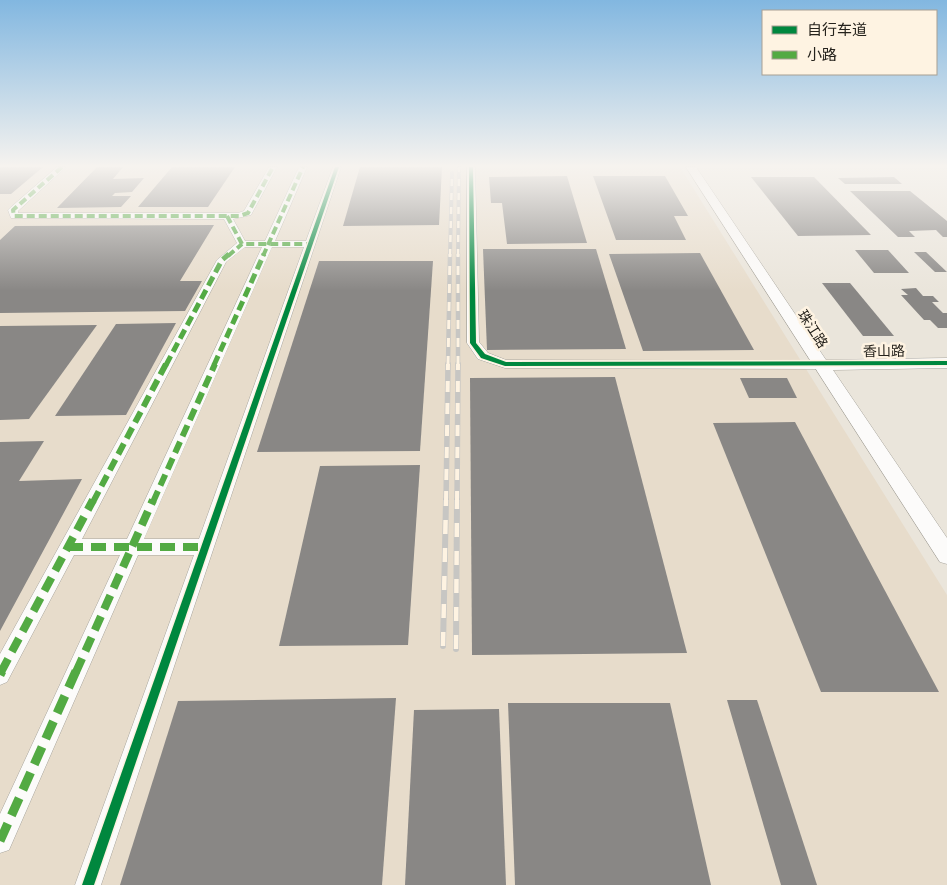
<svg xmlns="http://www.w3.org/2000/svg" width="947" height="885" font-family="Commissioner,'Noto Sans SC',sans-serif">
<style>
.built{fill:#e7dccb}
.building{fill:#898785}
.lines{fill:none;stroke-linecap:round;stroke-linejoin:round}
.minor-casing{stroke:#a7a49c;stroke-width:1}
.tertiary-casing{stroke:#a7a49c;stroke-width:1}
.minor{fill:#fcfbfa;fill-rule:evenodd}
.tertiary{fill:#fcfbfa;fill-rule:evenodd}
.rail-far3-casing{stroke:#c7c6c3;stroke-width:4}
.rail-far2-casing{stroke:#c7c6c3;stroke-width:4.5}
.rail-far1-casing{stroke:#c7c6c3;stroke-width:5.5}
.rail-casing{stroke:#c7c6c3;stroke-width:6}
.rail-far3{stroke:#fef3e2;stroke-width:2.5;stroke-dasharray:7;stroke-linecap:butt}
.rail-far2{stroke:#fef3e2;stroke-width:3;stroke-dasharray:9;stroke-linecap:butt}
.rail-far1{stroke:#fef3e2;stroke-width:4;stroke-dasharray:11;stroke-linecap:butt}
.rail{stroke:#fef3e2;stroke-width:4.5;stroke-dasharray:14;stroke-linecap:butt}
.quiet-far4{stroke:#53aa43;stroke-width:4;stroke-dasharray:8 4;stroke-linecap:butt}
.quiet-far3{stroke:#53aa43;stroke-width:5;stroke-dasharray:10 5;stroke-linecap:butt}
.quiet-far2{stroke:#53aa43;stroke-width:6;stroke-dasharray:12 6;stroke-linecap:butt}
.quiet-far1{stroke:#53aa43;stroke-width:8;stroke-dasharray:15 8;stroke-linecap:butt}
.quiet{stroke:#53aa43;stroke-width:9;stroke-dasharray:19 9;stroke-linecap:butt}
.cycleway-casing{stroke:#fef3e2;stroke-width:3}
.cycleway{fill:#00873e;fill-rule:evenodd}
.labels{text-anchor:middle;stroke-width:5;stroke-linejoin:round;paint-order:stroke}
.street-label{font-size:14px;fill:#25221c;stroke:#fef3e2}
</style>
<rect width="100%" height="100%" fill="#eae5db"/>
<polygon class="built" points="0,167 680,167 947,595 947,885 0,885"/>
<g class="building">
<polygon points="0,167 43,167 11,194 0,194"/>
<polygon points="97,167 123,167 113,179 144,178 132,192 115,193 112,196 131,196 121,207 57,208"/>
<polygon points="172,167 235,167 208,207 138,207"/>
<polygon points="360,167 442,167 439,225 343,226"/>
<polygon points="567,176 587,243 507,244 502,203 491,203 489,177"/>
<polygon points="593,176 665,176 688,216 674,216 686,240 616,240"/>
<polygon points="751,177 814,177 871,235 798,236"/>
<polygon points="894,177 902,184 845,184 838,178"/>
<polygon points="850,191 910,191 947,221 947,237 943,237 936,230 909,231 915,237 898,237"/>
<polygon points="214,225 180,281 202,281 185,311 0,313 0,240 15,226"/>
<polygon points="483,249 596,249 626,349 487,350"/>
<polygon points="855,250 888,250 909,273 874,273"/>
<polygon points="914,252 926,252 947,272 935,272"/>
<polygon points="700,253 754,350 643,351 609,254"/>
<polygon points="319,261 433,261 420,451 257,452"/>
<polygon points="822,283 850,283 894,336 863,336"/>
<polygon points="916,288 923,296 933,296 939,302 932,302 943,313 947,313 947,328 938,328 930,320 924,320 901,295 908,295 901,289"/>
<polygon points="176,323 126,415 55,416 116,324"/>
<polygon points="97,325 29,419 0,420 0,326"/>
<polygon points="615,377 687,653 472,655 470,378"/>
<polygon points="740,378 787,378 797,398 749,398"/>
<polygon points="795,422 939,692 821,692 713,423"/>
<polygon points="44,441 19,481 82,479 0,631 0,442"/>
<polygon points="420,465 408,645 279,646 320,466"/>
<polygon points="396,698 382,885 120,885 178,701"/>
<polygon points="727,700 757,700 817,885 781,885"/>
<polygon points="508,703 670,703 711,885 515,885"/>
<polygon points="499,709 506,885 405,885 414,710"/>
</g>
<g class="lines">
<defs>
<g id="minor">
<path d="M57 167H66L18 211V213H238L244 211 269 167H277L251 215 233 219 245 241H265L299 167H307L275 241H306L333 167H341L101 885H75L194 555H138L9 850 0 853V814L120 555H74L7 682 0 685V654L217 260 237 243 224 219 11 218 8 210 10 208ZM245 247H262L127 539H82L226 262ZM272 247H304L199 539H144Z"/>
<polygon points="467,167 475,167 479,342 488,353 506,360 821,361 826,362 828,365 826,368 821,369 505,368 478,359 467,343"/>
</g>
<polygon id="tertiary" points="686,167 696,167 826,360 947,358 947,368 833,370 947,538 947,564 940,562"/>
</defs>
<use href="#minor" class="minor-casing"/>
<use href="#tertiary" class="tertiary-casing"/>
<use href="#minor" class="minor"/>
<use href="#tertiary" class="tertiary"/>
<defs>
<g id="rail-far3">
<polyline points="450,256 452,173"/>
<polyline points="458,256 459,167"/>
</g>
<g id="rail-far2">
<polyline points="448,365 450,254"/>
<polyline points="458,365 458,254"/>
</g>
<g id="rail-far1">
<polyline points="446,502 448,364"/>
<polyline points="457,502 458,364"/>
</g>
<g id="rail">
<polyline points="443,646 446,500"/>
<polyline points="456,649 457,500"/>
</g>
</defs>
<use href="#rail-far3" class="rail-far3-casing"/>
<use href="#rail-far2" class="rail-far2-casing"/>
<use href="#rail-far1" class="rail-far1-casing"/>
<use href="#rail" class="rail-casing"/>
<use href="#rail-far3" class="rail-far3"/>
<use href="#rail-far2" class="rail-far2"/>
<use href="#rail-far1" class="rail-far1"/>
<use href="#rail" class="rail"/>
<g class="quiet-far4">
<polyline points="62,167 13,210 14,216 239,216 248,213 273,167"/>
<polyline points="227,216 242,244 311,244"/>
<polyline points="228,256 242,244"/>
<polyline points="263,256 303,167"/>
</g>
<g class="quiet-far3">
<polyline points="166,365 222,260 229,254"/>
<polyline points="214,365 264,254"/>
</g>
<g class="quiet-far2">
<polyline points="93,502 166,364"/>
<polyline points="153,502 215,364"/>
</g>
<g class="quiet-far1">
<polyline points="68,547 205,547"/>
<polyline points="1,672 93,500"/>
<polyline points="76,672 153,500"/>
</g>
<g class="quiet">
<polyline points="0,675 2,671"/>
<polyline points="0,841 76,671"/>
</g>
<defs>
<g id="cycleway">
<polygon points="335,167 339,167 94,885 82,885"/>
<polygon points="469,167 473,167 476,343 485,354 506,362 947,361 947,365 505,366 481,358 470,343"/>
</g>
</defs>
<use href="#cycleway" class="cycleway-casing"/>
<use href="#cycleway" class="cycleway"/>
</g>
<linearGradient id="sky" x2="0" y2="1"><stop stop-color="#82b7e0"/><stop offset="0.57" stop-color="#f6f3ef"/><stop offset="1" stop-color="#f6f3ef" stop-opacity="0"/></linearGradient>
<rect width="947" height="291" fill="url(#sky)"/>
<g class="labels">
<g class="street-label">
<text transform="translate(813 329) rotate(57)" y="5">珠江路</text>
<text transform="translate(884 351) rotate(-1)" y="5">香山路</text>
</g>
</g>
<rect x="762" y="10" width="175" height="65" fill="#fef3e2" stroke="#a79f93"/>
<rect x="772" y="26" width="25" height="8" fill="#00873e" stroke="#a79f93"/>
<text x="807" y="35" font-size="15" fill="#25221c">自行车道</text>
<rect x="772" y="51" width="25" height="8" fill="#53aa43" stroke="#a79f93"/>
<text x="807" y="60" font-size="15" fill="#25221c">小路</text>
</svg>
